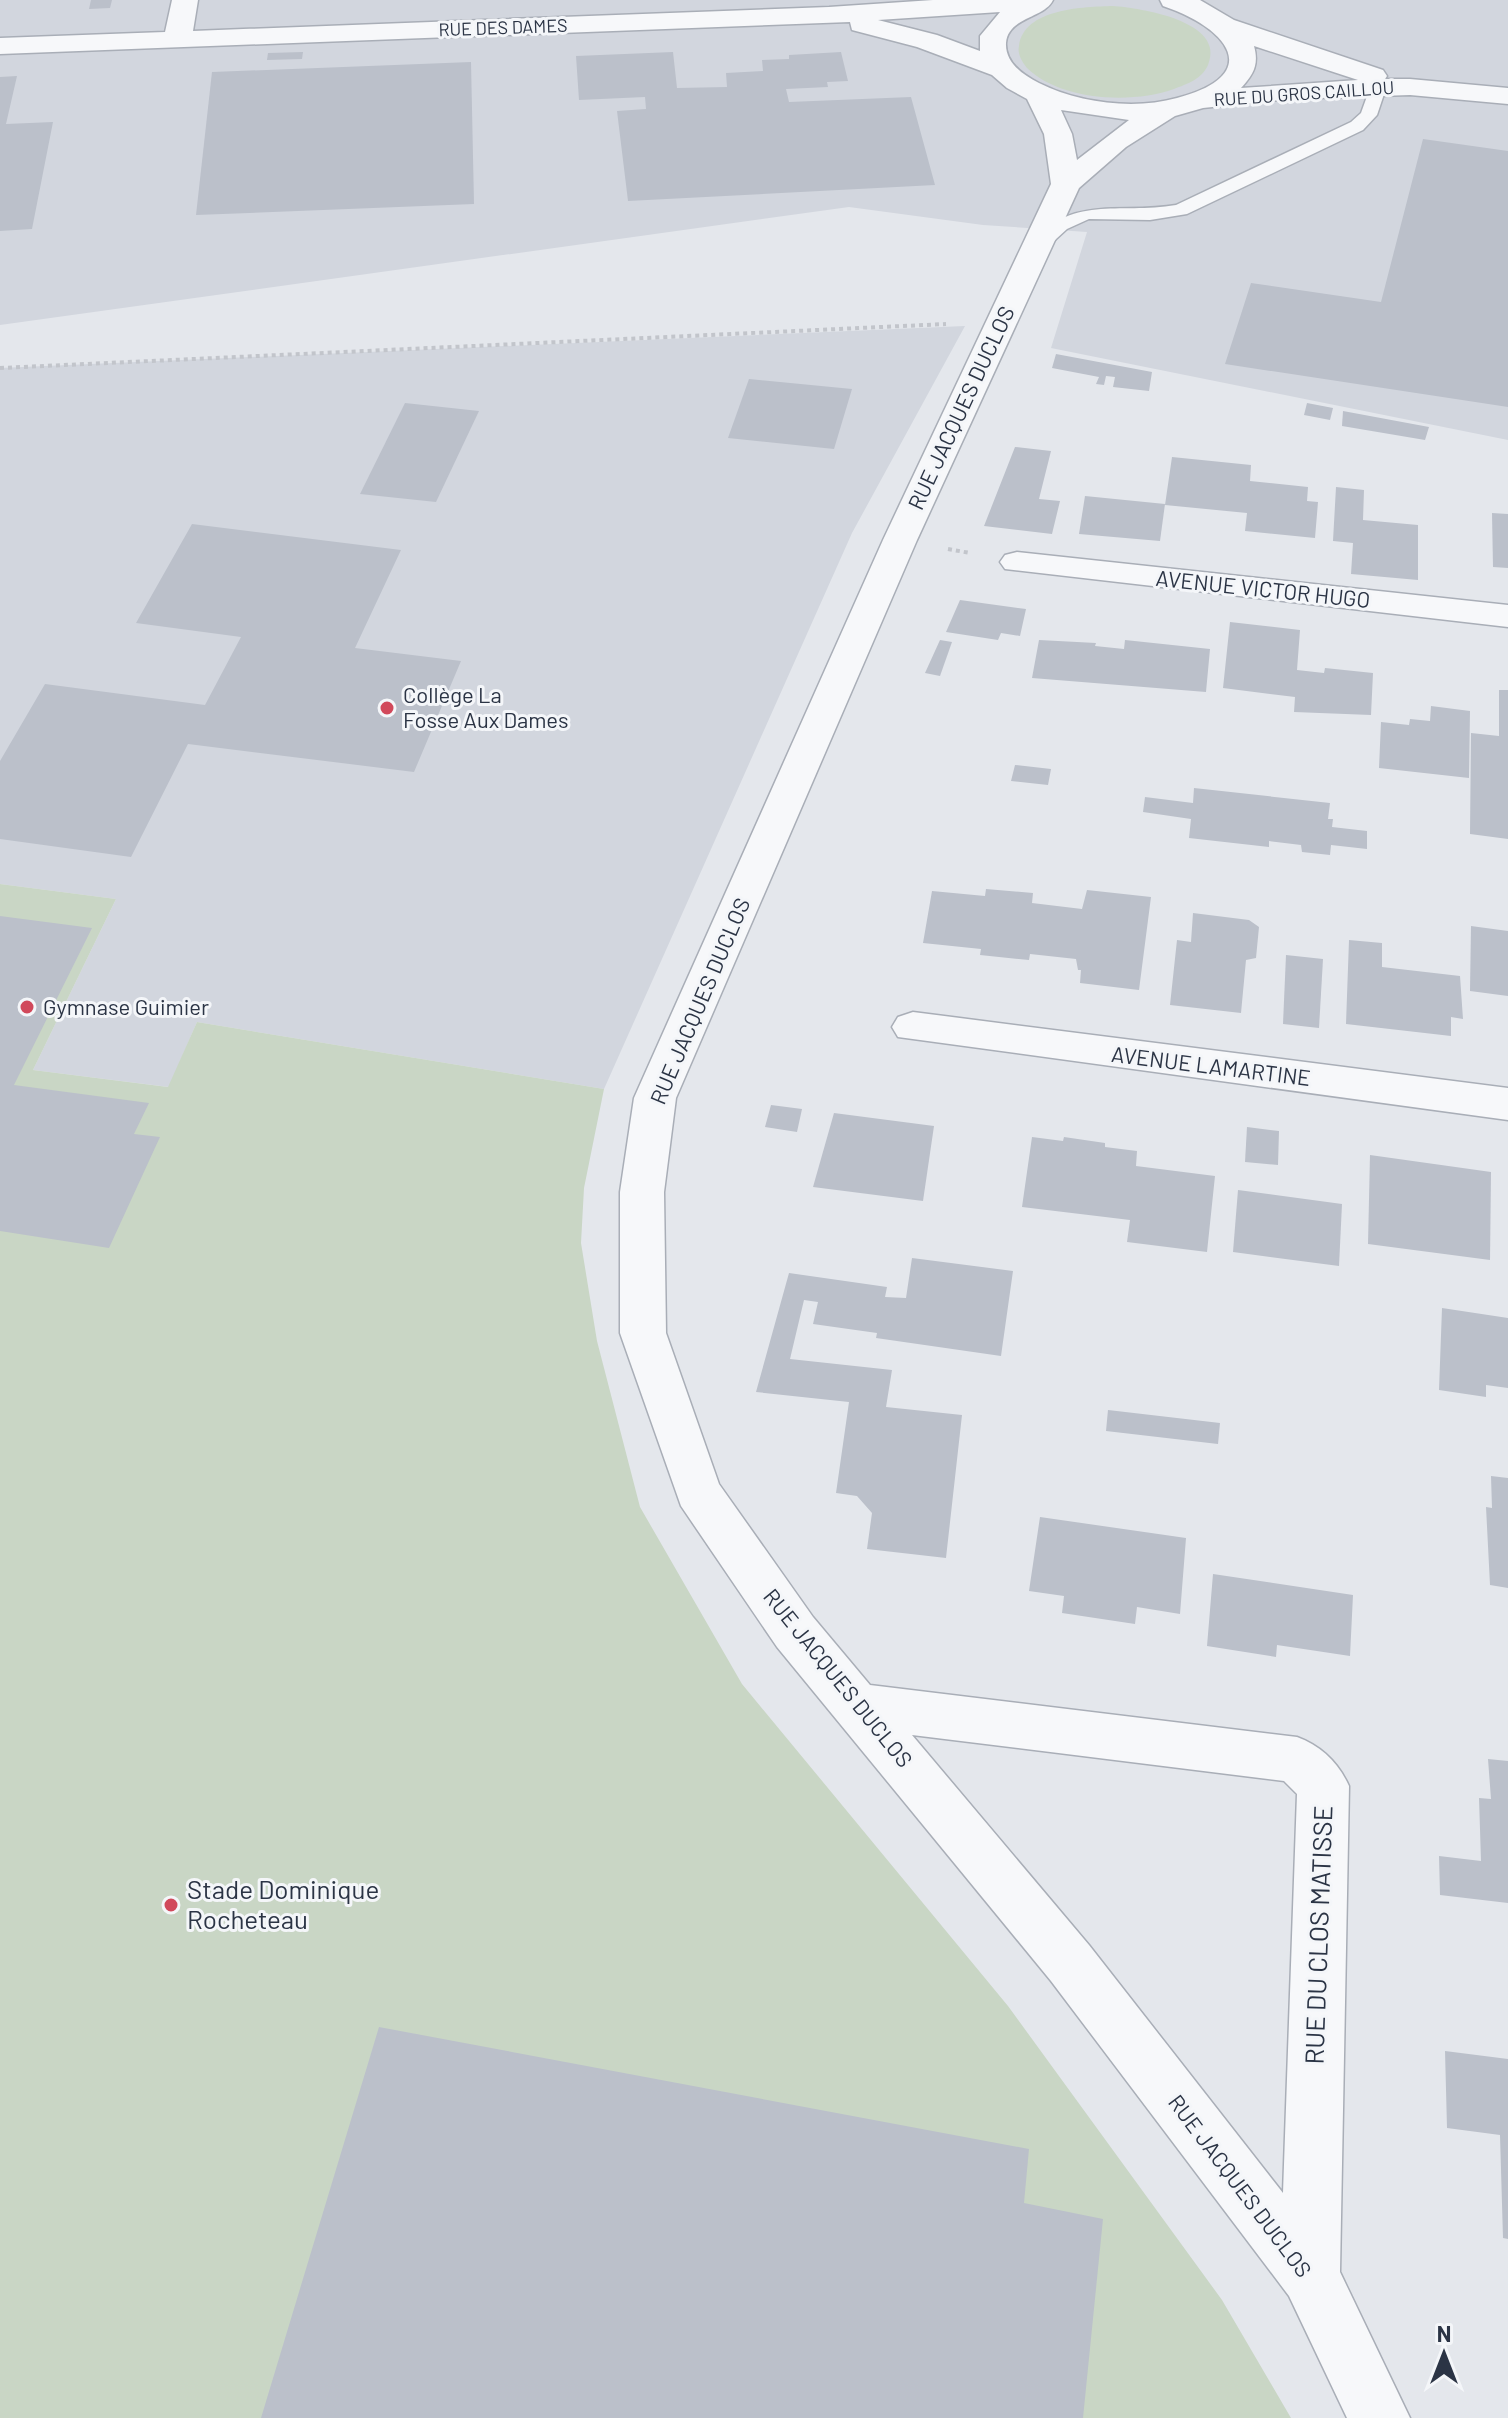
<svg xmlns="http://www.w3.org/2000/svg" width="1508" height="2418" font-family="Barlow,sans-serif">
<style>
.built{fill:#d2d6de}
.green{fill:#c9d6c5}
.building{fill:#bbc0ca}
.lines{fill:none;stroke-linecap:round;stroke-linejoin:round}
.lane-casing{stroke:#a9aeb7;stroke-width:3}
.street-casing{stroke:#a9aeb7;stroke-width:3}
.path{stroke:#c2c5cb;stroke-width:4;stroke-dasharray:4 4;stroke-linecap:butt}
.lane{fill:#f7f8fa;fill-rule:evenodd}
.street{fill:#f7f8fa;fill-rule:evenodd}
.poi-dot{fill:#d1495b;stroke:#f4f6f9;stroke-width:3}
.labels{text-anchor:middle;stroke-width:6;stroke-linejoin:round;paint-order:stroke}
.far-street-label{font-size:18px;fill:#2b3445;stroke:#f4f6f9}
.street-label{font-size:22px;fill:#2b3445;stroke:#f4f6f9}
.poi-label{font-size:22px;fill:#2b3445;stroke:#f4f6f9;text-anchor:start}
.near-poi-label{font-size:26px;fill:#2b3445;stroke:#f4f6f9;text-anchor:start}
.near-street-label{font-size:26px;fill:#2b3445;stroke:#f4f6f9}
</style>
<rect width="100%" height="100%" fill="#e4e7ec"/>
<g class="built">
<polygon points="0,0 1508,0 1508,440 1051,348 1087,232 983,225 849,207 0,325"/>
<polygon points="965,326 852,533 604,1089 197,1022 169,1087 33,1070 116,899 0,884 0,368"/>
</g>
<g class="green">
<path d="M1113 6C1140 8 1227 21 1208 65 1202 79 1187 84 1174 89 1132 104 1061 101 1027 68 1022 62 1017 53 1019 46 1024 8 1084 7 1113 6Z"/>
<polygon points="0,884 116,899 33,1070 168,1087 197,1022 604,1089 584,1188 581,1243 597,1341 640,1507 742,1684 1008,2006 1222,2300 1291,2418 0,2418"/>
</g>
<g class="building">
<polygon points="91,0 112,0 110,8 89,9"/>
<polygon points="303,52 302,59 267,60 268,53"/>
<polygon points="673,52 677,88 727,87 726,73 763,71 762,60 789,59 789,55 841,52 848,81 827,82 828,87 786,89 789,102 911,97 935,185 628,201 617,111 646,109 645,97 579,100 576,56"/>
<polygon points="471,62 474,204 196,215 212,72"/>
<polygon points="17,76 6,124 53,122 32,229 0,231 0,77"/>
<polygon points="1423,139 1508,151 1508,407 1225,364 1251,283 1381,302"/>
<polygon points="1056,354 1152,372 1149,391 1113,387 1115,377 1106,376 1104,385 1096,384 1099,377 1052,368"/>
<polygon points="749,379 852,389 834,449 728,438"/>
<polygon points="405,403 479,411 436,502 360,494"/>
<polygon points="1307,403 1333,408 1330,420 1304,415"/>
<polygon points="1343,411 1429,427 1425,440 1342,426"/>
<polygon points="1015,447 1051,451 1039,499 1060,501 1052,534 984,526"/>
<polygon points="1172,457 1251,465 1250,481 1308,487 1307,501 1318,502 1315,538 1245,531 1247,513 1165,505"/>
<polygon points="1336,487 1364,490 1363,520 1418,525 1418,580 1351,574 1353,543 1333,541"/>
<polygon points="1085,496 1165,504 1160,541 1079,534"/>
<polygon points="1492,513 1508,514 1508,568 1493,567"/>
<polygon points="192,524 401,550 355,648 461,661 414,772 188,744 131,857 0,839 0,761 45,684 205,705 241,637 136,623"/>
<polygon points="960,600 1026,609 1020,636 1001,633 998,640 946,632"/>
<polygon points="1230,622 1300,630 1297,670 1324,673 1325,668 1373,673 1371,715 1294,712 1295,697 1223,688"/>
<polygon points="940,640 952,642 940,676 925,673"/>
<polygon points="1039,640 1096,643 1095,646 1124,649 1125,640 1210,649 1206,692 1032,678"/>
<polygon points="1499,690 1508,690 1508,839 1470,834 1471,733 1499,736"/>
<polygon points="1431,706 1470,711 1469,778 1379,768 1381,722 1409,725 1410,719 1430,721"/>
<polygon points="1015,765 1051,769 1048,785 1011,781"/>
<polygon points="1194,788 1330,803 1328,819 1333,819 1332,827 1367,831 1367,849 1331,845 1330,855 1302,852 1301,845 1269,841 1269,847 1189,838 1191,819 1143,812 1145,797 1193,803"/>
<polygon points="986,889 1033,893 1032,903 1082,909 1087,890 1151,897 1139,990 1080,983 1081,970 1078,970 1076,959 1030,954 1029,960 980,955 981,949 923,943 932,891 985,896"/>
<polygon points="1193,913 1249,920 1259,927 1256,958 1246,960 1241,1013 1170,1005 1177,940 1191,942"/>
<polygon points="0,916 92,928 14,1085 149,1103 134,1134 160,1137 109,1248 0,1231"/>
<polygon points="1471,926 1508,931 1508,996 1470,991"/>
<polygon points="1349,940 1382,943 1382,967 1460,976 1463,1019 1451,1017 1451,1036 1346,1024"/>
<polygon points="1286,955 1323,959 1319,1028 1283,1024"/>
<polygon points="771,1105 802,1109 797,1132 765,1127"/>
<polygon points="834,1113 934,1126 923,1201 813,1187"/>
<polygon points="1247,1127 1279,1131 1278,1165 1245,1162"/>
<polygon points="1032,1137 1063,1141 1064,1137 1105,1143 1105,1147 1137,1151 1136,1166 1215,1176 1207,1252 1127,1242 1130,1220 1022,1207"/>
<polygon points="1370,1155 1491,1172 1490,1260 1368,1244"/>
<polygon points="1238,1190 1342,1204 1339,1266 1233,1252"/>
<polygon points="912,1258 1013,1271 1001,1356 876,1338 877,1333 813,1324 818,1302 804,1300 790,1359 892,1370 886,1407 962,1415 946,1558 867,1549 872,1513 857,1496 836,1493 849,1402 756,1392 789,1273 887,1287 885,1297 906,1298"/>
<polygon points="1442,1308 1508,1318 1508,1388 1486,1385 1486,1397 1439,1390"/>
<polygon points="1108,1410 1220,1423 1218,1444 1106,1431"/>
<polygon points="1491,1476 1508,1478 1508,1588 1490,1585 1486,1507 1492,1508"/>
<polygon points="1040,1517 1186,1538 1180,1614 1137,1607 1135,1624 1062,1613 1064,1596 1029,1591"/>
<polygon points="1213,1574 1353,1595 1350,1656 1277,1645 1276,1657 1207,1646"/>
<polygon points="1488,1759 1508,1761 1508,1903 1440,1895 1439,1856 1481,1861 1479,1798 1491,1799"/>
<polygon points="379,2027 1029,2149 1024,2203 1103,2219 1083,2418 261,2418"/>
<polygon points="1445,2051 1508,2059 1508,2239 1503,2238 1500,2135 1447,2128"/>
</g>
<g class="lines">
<defs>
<path id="lane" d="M1378 83 1386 88 1377 115 1363 130 1187 214 1150 220 1089 219 1067 229 1043 251H1031L1028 247C1071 193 1118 215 1176 205L1351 122 1361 113 1370 88Z"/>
<g id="street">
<path d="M172 0H198L193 31 829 7 933 0H1053C1045 18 1008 17 1006 43 1005 63 1023 75 1039 83 1079 103 1134 110 1177 98 1267 74 1226 27 1163 6L1160 0H1200L1234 20 1383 70 1387 76 1385 79H1410L1508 88V104L1410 95 1288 99 1203 108 1175 116 1126 147 1079 188 917 540 676 1098 664 1192 666 1333 719 1484 813 1617 870 1685 1297 1737C1321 1746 1338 1762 1349 1786L1340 2272 1410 2418H1347L1289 2296 1051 1981 777 1647 681 1506 620 1333V1192L634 1098 883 540 1051 184 1044 134 1027 99 1007 88 992 75 917 47 852 30 850 22 0 54V38L165 32ZM1000 12 980 36V51L937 35 878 20ZM1254 46 1358 80 1241 88C1254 74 1259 64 1254 46ZM1061 110 1129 120 1077 160 1072 134ZM912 1735 1284 1781 1297 1794 1283 2193 1089 1945Z"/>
<polygon points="1017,552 1508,605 1508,627 1005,569 1000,562 1005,555"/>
<polygon points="913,1012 1508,1088 1508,1120 898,1037 892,1027 898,1017"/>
</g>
</defs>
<use href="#lane" class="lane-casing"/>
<use href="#street" class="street-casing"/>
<g class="path">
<polyline points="0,368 946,324"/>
<polyline points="948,549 970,553"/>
</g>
<use href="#lane" class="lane"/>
<use href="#street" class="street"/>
</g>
<g class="poi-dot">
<circle cx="387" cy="708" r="8"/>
<circle cx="27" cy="1007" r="8"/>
<circle cx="171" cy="1905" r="8"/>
</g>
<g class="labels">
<g class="far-street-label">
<text transform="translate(503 28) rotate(-2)" y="6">RUE DES DAMES</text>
<text transform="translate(1304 94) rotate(-4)" y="6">RUE DU GROS CAILLOU</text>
</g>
<g class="street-label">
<text transform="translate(961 408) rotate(-65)" y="8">RUE JACQUES DUCLOS</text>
<text transform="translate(1263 589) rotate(6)" y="8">AVENUE VICTOR HUGO</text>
<text transform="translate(700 1001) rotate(-67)" y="8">RUE JACQUES DUCLOS</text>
<text transform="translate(1211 1066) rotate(7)" y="8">AVENUE LAMARTINE</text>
<text transform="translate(838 1678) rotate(51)" y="8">RUE JACQUES DUCLOS</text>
<text transform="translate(1240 2186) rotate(53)" y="8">RUE JACQUES DUCLOS</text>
</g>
<g class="poi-label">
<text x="403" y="703">Collège La<tspan x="403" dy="25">Fosse Aux Dames</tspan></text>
<text x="43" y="1015">Gymnase Guimier</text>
</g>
<g class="near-poi-label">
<text x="187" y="1899">Stade Dominique<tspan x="187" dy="30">Rocheteau</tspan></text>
</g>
<g class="near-street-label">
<text transform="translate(1319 1935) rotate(-88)" y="9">RUE DU CLOS MATISSE</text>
</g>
</g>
<g transform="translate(1444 2354)" stroke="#f4f6f9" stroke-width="6" paint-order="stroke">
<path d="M0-6L14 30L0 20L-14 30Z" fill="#2b3445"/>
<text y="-12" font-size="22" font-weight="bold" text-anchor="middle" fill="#2b3445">N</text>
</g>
</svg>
